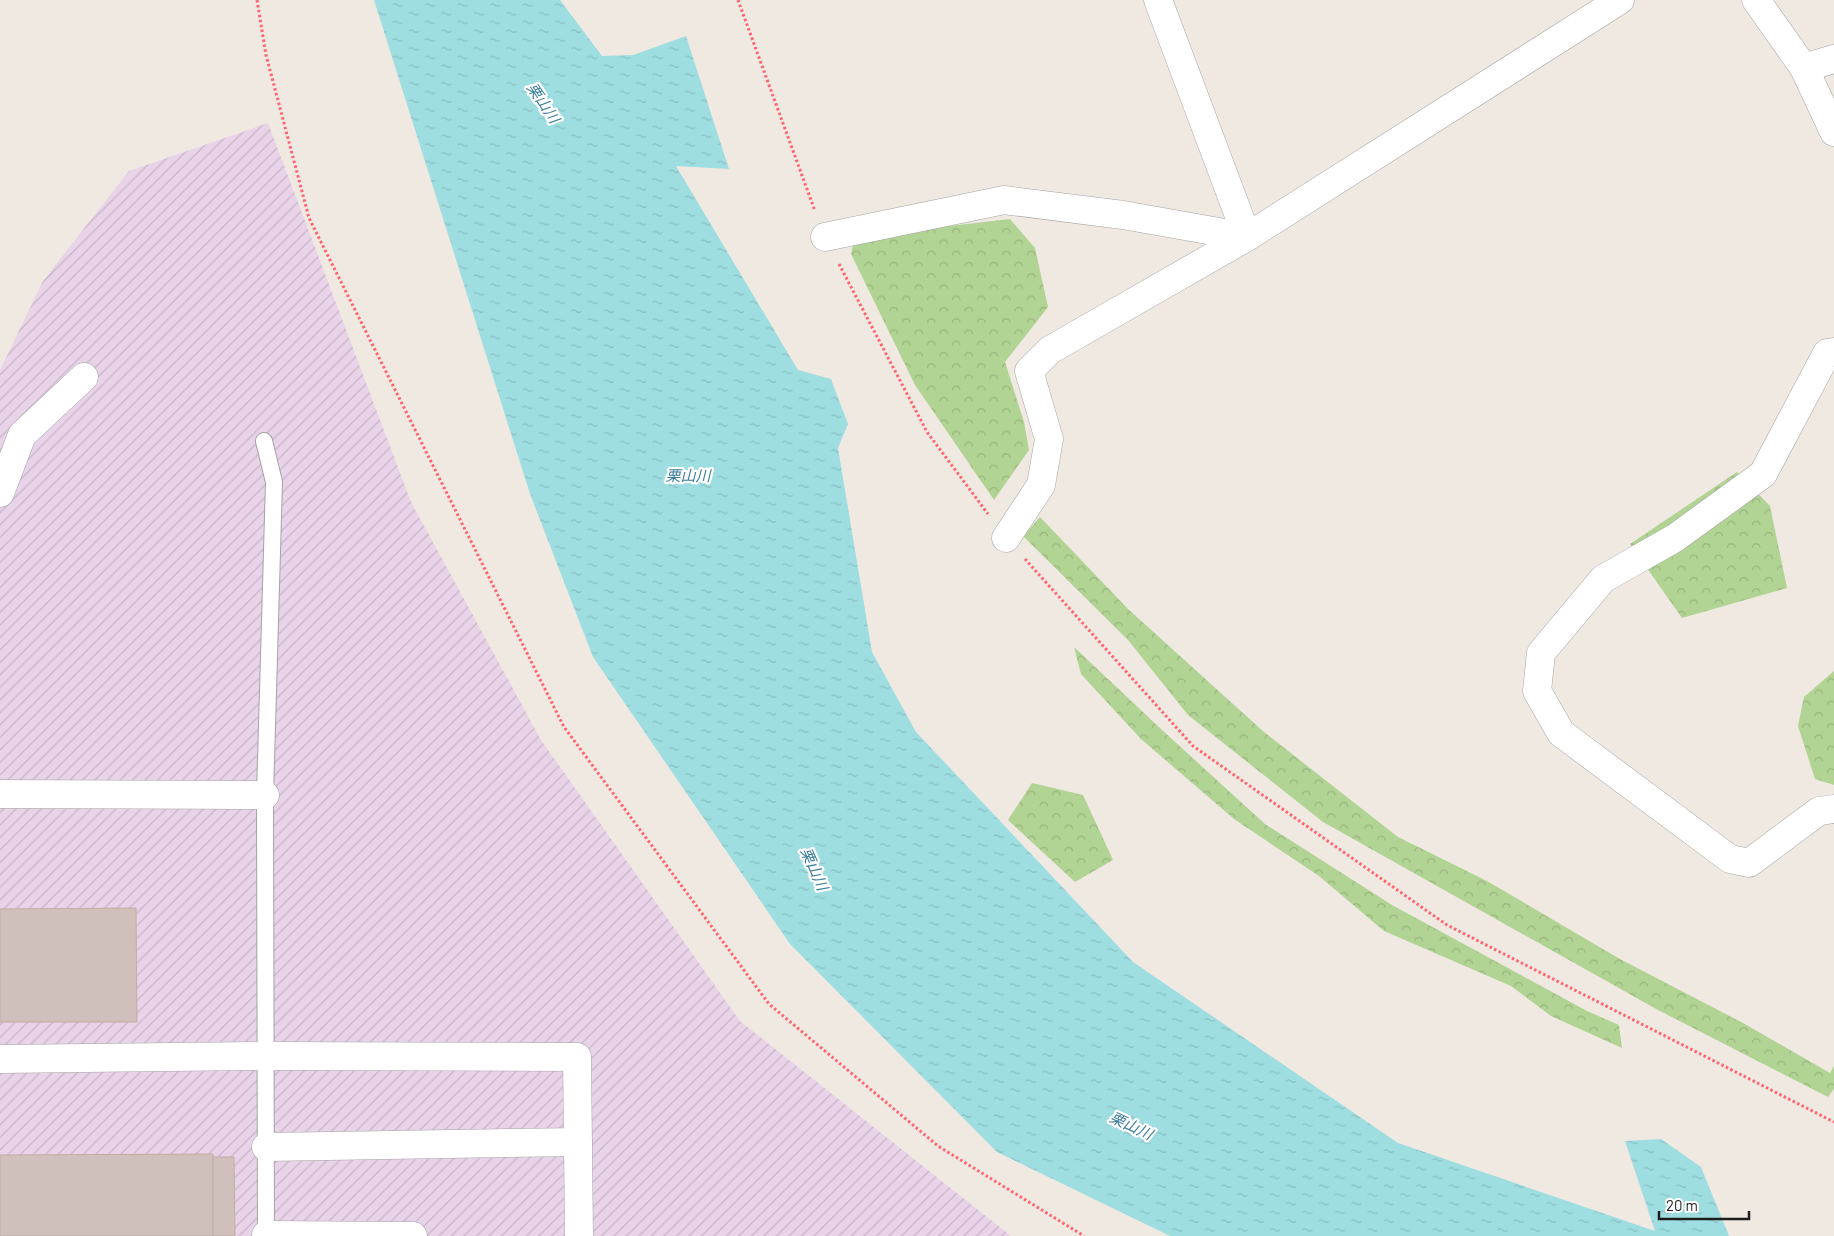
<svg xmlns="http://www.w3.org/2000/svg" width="1834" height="1236" font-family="Barlow,'Noto Sans JP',sans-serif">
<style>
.industrial{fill:url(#industrial-furrows)}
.forest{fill:url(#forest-crowns)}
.water{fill:url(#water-ripples)}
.building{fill:#d0c0bb;stroke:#c2aca3}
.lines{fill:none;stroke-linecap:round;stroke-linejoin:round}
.lane-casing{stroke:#a4a4a4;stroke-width:18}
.street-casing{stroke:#a4a4a4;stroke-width:29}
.path{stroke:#ff646f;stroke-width:3;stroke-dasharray:2.5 2.5;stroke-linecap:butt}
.lane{stroke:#fff;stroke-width:16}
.street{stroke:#fff;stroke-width:28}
.labels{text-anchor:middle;stroke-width:4.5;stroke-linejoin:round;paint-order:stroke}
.water-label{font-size:15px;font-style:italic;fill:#3a7d9c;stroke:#fff}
</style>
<defs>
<pattern id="industrial-furrows" width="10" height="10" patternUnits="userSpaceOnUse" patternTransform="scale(1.25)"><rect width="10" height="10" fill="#e9d3e9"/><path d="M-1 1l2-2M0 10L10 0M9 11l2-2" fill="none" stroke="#c7b5c7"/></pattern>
<pattern id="forest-crowns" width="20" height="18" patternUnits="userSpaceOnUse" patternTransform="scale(1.25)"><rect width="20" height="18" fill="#b1d393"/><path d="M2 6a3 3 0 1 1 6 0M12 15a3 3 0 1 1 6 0" fill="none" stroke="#98b57e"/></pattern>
<pattern id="water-ripples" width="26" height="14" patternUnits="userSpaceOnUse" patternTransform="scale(1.25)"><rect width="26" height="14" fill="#9edee1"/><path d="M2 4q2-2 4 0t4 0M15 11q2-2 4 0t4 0" fill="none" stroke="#88bec1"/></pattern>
</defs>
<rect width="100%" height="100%" fill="#f0e9e2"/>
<polygon class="industrial" points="268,123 411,502 541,740 740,1021 1011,1236 0,1236 0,370 43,281 129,171"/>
<g class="forest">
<polygon points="1010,219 1035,248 1048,307 1005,362 1024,422 1029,450 994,500 915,385 851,254 855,237"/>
<polygon points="1737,472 1770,506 1787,588 1682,618 1630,544"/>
<polygon points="1040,517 1128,609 1264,732 1398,837 1487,881 1620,959 1743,1023 1830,1073 1834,1066 1834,1089 1828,1097 1658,1010 1323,822 1188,715 1128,640 1023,536"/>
<polygon points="1074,647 1162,730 1265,824 1392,905 1587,1011 1619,1025 1622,1048 1551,1016 1511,986 1384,931 1319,876 1234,819 1141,739 1081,674"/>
<polygon points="1834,671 1834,785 1815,779 1798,726 1804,697"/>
<polygon points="1032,783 1083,795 1113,860 1075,882 1008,820"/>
</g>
<polygon class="water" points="374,0 560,0 602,56 633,55 686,36 729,169 676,166 798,370 831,379 848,424 838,448 872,652 916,732 1133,962 1398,1143 1655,1231 1625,1141 1661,1139 1701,1167 1729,1236 1170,1236 997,1152 790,944 593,657 530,494"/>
<g class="building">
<polygon points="136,908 137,1022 0,1022 0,909"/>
<polygon points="213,1154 213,1236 0,1236 0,1155"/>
<polygon points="213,1157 234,1157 235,1236 213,1236"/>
</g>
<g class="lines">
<defs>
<polyline id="lane" points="264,441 274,482 265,795 266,1236"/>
<g id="street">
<polyline points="1158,0 1247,237"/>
<polyline points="1756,0 1804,68 1834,132"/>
<polyline points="1804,68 1834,59"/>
<polyline points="825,237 1004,200 1123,215 1247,237"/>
<polyline points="1834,352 1827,353 1763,474 1675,538 1603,579 1541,653 1537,691 1561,733 1730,859 1749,863 1819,811 1834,809"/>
<polyline points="0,493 22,435 84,377"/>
<polyline points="1006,538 1041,485 1049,439 1029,371 1050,350 1247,237 1620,0"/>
<polyline points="0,794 265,795"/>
<polyline points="0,1059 266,1056 577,1057 579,1236"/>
<polyline points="266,1147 578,1142"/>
<polyline points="266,1235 413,1236"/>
</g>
</defs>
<use href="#lane" class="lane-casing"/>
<use href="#street" class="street-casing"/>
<g class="path">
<polyline points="257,0 266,55 309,218 564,727 769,1004 938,1146 1084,1236"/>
<polyline points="738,0 815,211"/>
<polyline points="839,264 927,432 988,514"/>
<polyline points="1025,559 1193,746 1447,925 1834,1122"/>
</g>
<use href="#lane" class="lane"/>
<use href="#street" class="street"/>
</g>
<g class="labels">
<g class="water-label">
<text transform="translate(543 103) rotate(56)" y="5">栗山川</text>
<text x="688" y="481">栗山川</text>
<text transform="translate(814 869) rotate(66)" y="5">栗山川</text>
<text transform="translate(1131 1126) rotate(25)" y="5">栗山川</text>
</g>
</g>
<path d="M1659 1211v8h90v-8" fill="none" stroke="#1d1d1d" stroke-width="2.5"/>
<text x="1666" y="1211" font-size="15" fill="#1d1d1d" stroke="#ffffff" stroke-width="4" paint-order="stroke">20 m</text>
</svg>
